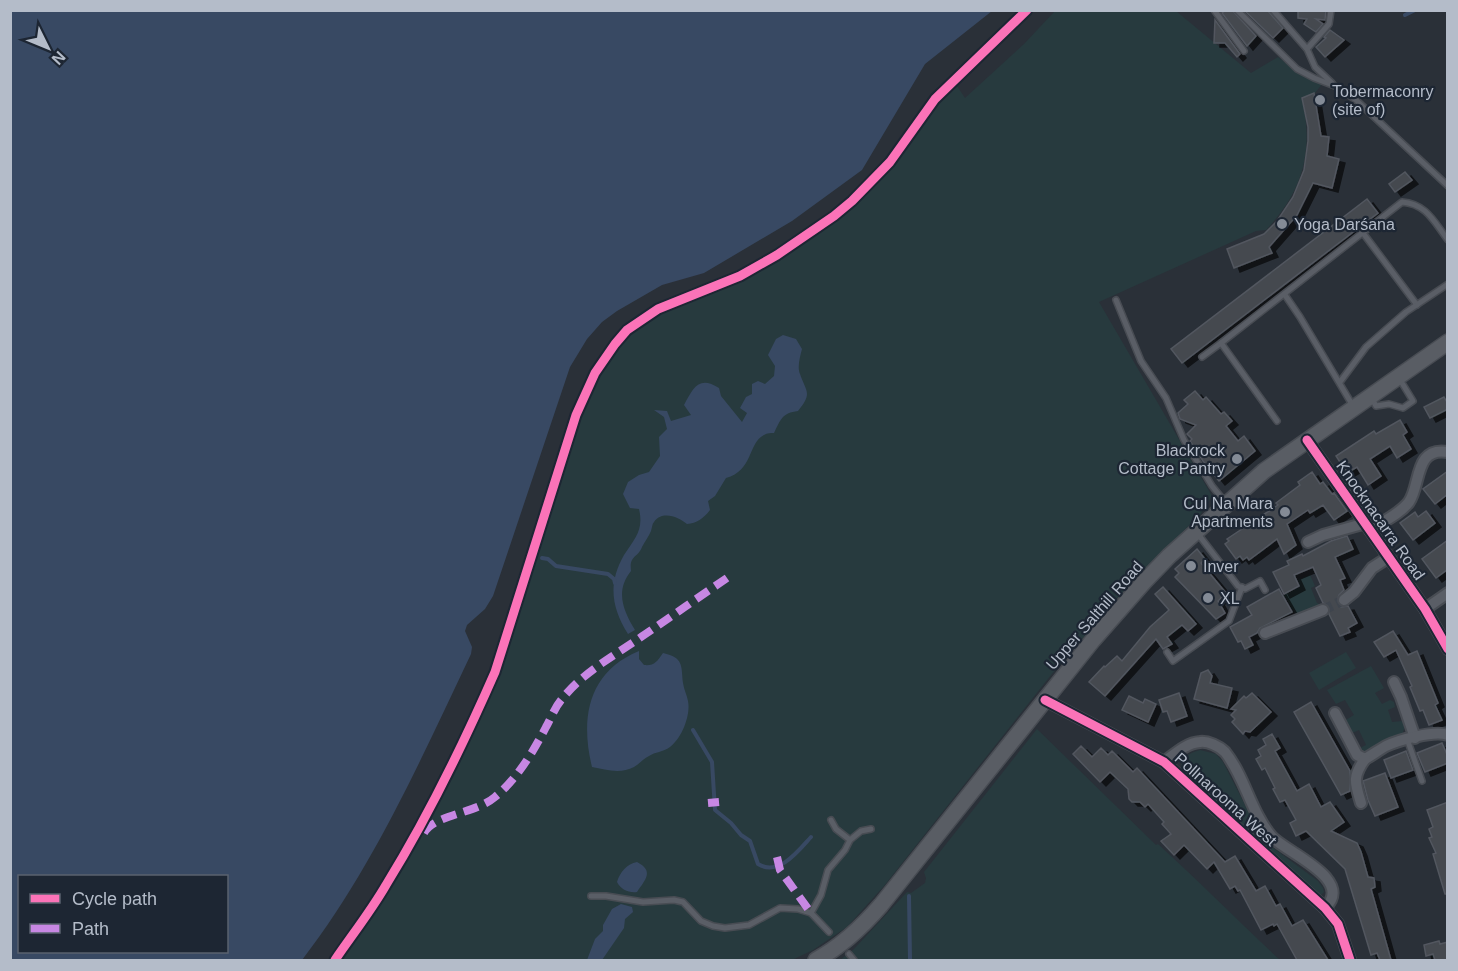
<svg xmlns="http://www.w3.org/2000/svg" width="1458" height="971" font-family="Arial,sans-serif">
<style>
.green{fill:#273a3e}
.water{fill:#384963;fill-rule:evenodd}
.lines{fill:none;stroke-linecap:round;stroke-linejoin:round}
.stream{stroke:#384963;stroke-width:4}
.building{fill:#444950;stroke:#52575f;stroke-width:1.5;filter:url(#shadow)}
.minor-tunnel{stroke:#3f454e;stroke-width:10;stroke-dasharray:10 5;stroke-linecap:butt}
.service-casing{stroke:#484c53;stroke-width:8}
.minor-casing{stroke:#484c53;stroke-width:14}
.secondary-casing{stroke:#484c53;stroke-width:18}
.service{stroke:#5a5e66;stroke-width:5}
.minor{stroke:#5a5e66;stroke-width:10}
.secondary{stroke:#595d64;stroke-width:15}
.quiet{stroke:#c787e3;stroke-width:8;stroke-dasharray:15 8;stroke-linecap:butt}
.cycleway-casing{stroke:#1d2633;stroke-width:13}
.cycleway{stroke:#fb73b8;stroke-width:9}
.poi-dot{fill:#848b96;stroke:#1d2633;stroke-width:2}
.labels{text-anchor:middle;stroke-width:4.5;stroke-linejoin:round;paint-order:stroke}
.poi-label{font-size:16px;fill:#b4bcc9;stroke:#1d2633;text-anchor:start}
.street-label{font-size:16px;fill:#b4bcc9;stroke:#1d2633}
</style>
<defs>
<filter id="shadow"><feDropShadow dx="6" dy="4" stdDeviation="0" flood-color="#0009"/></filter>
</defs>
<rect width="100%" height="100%" fill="#2a3038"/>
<g class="green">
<path d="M1055 11H1176L1251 73 1278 57 1302 75 1322 84 1315 93 1302 98C1314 151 1303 191 1266 230L1256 231 1099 302 1212 496 1200 515 1135 578 1051 675 884 886 847 927 813 950 792 960H341L390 888 425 828 481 716 502 663 584 408C596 380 610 348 635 328 662 307 699 299 731 285 764 270 796 251 825 229 857 206 885 177 909 146 919 134 925 119 934 107 941 99 948 91 955 83L965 98 1024 44Z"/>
<polygon points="1310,575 1315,586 1311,588 1317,603 1322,605 1297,616 1284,595 1300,587 1298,580"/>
<polygon points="1346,652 1356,668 1319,690 1309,673"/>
<polygon points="1371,666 1384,688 1375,693 1382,704 1390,700 1394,702 1395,707 1388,710 1392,722 1402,721 1405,726 1402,735 1382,741 1364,753 1358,749 1366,745 1359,730 1350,734 1344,721 1354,715 1345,700 1336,704 1327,690"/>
<path d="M1037 729 1156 845 1158 844C1200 882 1239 922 1280 960H840L854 949 907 892 911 893 925 883 926 878 924 872Z"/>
<path d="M1200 750 1216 754 1223 762 1260 834 1272 847 1318 881 1323 888 1324 892 1320 896 1316 895 1181 770C1180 757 1190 753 1200 750Z"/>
</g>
<g class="water">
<path d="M10 11H992L925 64 862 170 792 221 704 273 662 285 617 311 602 322 587 339 570 367 493 596 485 609 467 625 465 631 472 647 471 654C421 759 373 868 302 960H11ZM20 876H226V952H20Z"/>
<path d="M783 335 796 339 802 349C800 357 797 367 800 374 806 392 813 393 798 411 782 413 781 419 774 433 771 433 767 433 764 435 748 443 753 471 726 478L715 496 708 501 710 510C703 519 697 523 687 524 679 517 662 510 654 522 652 524 652 528 651 531 649 536 645 541 642 547 638 558 629 555 631 571 615 591 623 610 635 630L628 634C611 607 608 583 624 555 635 538 644 530 639 509L630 508 623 494 628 482 639 475 649 472 660 456 659 437 667 429 664 417 654 410 667 411 671 421 691 415 684 405C693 388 699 375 719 388L721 396 742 422 747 413 740 408 746 397 752 394V384L758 381 765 384 774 376 775 366 768 355 776 339Z"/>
<path d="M639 651V659L644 665C654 666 657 662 663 653 684 658 681 665 683 683 684 690 687 695 688 701 691 716 681 739 670 747 663 752 655 752 649 756 643 759 639 764 634 767 621 774 606 770 592 767 580 718 588 672 639 651Z"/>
<path d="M637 862C654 871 646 879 637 892 629 893 621 890 617 882 620 872 627 864 637 862Z"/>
<polygon points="621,904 632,907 633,912 625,919 624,928 602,960 587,960 595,939 603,931 603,925 612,909"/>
</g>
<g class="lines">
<g class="stream">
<polyline points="1405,15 1415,10"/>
<polyline points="542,558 548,559 556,566 608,574 614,579 615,583"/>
<path d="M693 730 712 762 715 810 731 823 741 835 750 841 758 864C779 877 799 850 811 837"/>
<polyline points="909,896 910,960"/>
</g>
</g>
<g class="building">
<polygon points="1226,10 1232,10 1256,36 1247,46 1222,13"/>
<polygon points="1244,10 1267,10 1283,28 1273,38"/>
<polygon points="1298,10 1326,10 1325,20 1316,19 1323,24 1316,32 1304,24 1307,19 1298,18"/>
<polygon points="1215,20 1240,54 1237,57 1225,43 1214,43"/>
<polygon points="1330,30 1344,40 1325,57 1316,47 1326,38 1324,37"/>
<polygon points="1314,93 1321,136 1329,137 1327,156 1339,159 1332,188 1313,183 1297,215 1269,247 1272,253 1234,268 1227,249 1264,234 1277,221 1293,197 1304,170 1308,141 1308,127 1302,98"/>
<polygon points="1405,172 1412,180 1395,192 1389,184"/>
<polygon points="1367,199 1378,213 1182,363 1171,349"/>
<polygon points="1195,391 1203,400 1206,397 1221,414 1224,412 1232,421 1226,426 1238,441 1244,436 1255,451 1219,481 1203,461 1190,441 1192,439 1187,434 1196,425 1180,419 1178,413 1188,404 1184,400"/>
<polygon points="1444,397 1448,404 1448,409 1430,418 1424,407"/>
<polygon points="1400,420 1407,432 1403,435 1411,449 1397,458 1390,446 1370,459 1381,476 1368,485 1357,467 1347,473 1336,456 1374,431 1376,434"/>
<polygon points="1448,471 1448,494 1435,504 1423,489"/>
<polygon points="1312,472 1320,484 1323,482 1332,494 1334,493 1347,511 1334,520 1323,505 1310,513 1308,510 1287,524 1296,545 1284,554 1277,539 1249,560 1247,557 1243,560 1240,556 1236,559 1225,544 1229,541 1227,539 1278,505 1276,503 1300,485 1298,482"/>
<polygon points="1426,511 1435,523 1413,540 1400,523 1415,512 1418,517"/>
<polygon points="1347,536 1353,549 1335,557 1345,578 1340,580 1344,590 1339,595 1337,601 1341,607 1348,606 1357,623 1348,628 1350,632 1340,636 1329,614 1330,607 1323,603 1316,588 1321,585 1313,567 1294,575 1299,586 1284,594 1273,572 1289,565 1287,561 1302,554 1303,556 1331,541"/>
<polygon points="1448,540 1448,569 1436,578 1422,559"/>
<polygon points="1197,549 1205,559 1201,563 1226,593 1218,601 1225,613 1216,619 1175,577 1179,573 1175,569"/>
<polygon points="1163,587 1196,624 1188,631 1182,625 1167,637 1172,644 1163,649 1156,639 1105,696 1089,682 1104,666 1105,667 1117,656 1122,661 1150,627 1169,610 1155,594"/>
<polygon points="1279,589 1292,612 1260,628 1257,633 1249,637 1253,645 1245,649 1241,641 1238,642 1230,627 1252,615 1247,607"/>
<polygon points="1393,631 1408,655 1417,651 1438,703 1435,705 1442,720 1429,725 1423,710 1420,711 1410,687 1412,686 1396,650 1384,657 1374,642"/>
<polygon points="1208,670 1212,676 1210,683 1232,688 1227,708 1194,699 1201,673"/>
<polygon points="1179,693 1187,716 1171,722 1167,711 1163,712 1159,700"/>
<polygon points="1252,693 1271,712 1250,732 1245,731 1243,734 1232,722 1235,719 1231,715 1236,710 1231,709 1244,696 1246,698"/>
<polygon points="1129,696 1143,703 1145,699 1156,704 1148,722 1122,710"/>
<polygon points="1311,702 1350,771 1350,791 1341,795 1294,712"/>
<polygon points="1272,734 1280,748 1275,751 1297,791 1309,784 1321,807 1330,802 1344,822 1331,831 1357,843 1361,852 1368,877 1374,878 1375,887 1371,889 1391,960 1380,960 1377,953 1371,955 1345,869 1306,831 1296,836 1290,823 1296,820 1285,800 1280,802 1273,789 1275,788 1265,768 1262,770 1256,759 1261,756 1258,750 1266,745 1263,739"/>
<polygon points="1442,743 1448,757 1448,763 1425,772 1417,753"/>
<polygon points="1081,746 1092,757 1101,748 1108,755 1112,751 1133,772 1137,768 1225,862 1235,856 1256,891 1265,886 1276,906 1280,904 1292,926 1303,920 1328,960 1297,960 1277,924 1274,926 1273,924 1261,930 1240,890 1238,891 1235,886 1230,889 1214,862 1207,869 1184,845 1174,855 1161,841 1171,834 1162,824 1164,822 1148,804 1145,807 1140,802 1132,802 1129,799 1128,789 1110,772 1100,782 1073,754"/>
<polygon points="1406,751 1413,770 1391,778 1384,760"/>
<polygon points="1385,773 1398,807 1375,816 1368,800 1363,781"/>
<polygon points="1448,802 1448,894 1445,894 1433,854 1436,853 1429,838 1432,837 1429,829 1433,827 1427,810"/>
<polygon points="1439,941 1440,944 1448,942 1448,960 1435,960 1433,954 1426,956 1424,945"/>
</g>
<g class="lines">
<polyline class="minor-tunnel" points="1323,610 1344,600"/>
<defs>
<g id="service">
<polyline points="1214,10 1244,51"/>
<polyline points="1237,10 1297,69 1314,78 1335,86 1356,100 1448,186"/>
<polyline points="1273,10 1307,49 1315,67 1332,83"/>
<polyline points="1307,49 1329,24 1331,10"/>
<polyline points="1363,233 1417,305"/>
<polyline points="1285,295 1300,317 1353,406"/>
<polyline points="1116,300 1141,361 1166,398 1184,440 1212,486 1225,502"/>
<polyline points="1202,357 1221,343"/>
<polyline points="1340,382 1366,347 1406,312 1448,284"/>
<polyline points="1371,397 1376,406 1389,404 1403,408 1413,401 1399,378"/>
<path d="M1277 421 1221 343 1402 202C1427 204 1434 222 1448 240"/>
<polyline points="1198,534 1238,586 1245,589 1260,581 1265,590"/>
<polyline points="1167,652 1173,661 1229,621 1242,587"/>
<polyline points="1407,739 1422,781"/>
<polyline points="850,840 861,831 871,829"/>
<polyline points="591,896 606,896 643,902 674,900 683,902 701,921 713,926 725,928 749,925 780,908 798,909 811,913"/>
<polyline points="829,932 811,913 821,895 828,870 845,850 850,840 836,829 831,820"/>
<polyline points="849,954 854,960"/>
</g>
<g id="minor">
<polyline points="1307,440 1425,609 1448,649"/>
<path d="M1370 530C1382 522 1400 514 1409 502 1421 485 1414 446 1448 452"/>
<polyline points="1308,542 1323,535 1366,523"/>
<polyline points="1344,600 1354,592 1372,568 1389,557"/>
<polyline points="1425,609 1448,593"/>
<polyline points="1265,633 1323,610"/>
<polyline points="1394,682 1401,697 1415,738"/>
<polyline points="1045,700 1164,762 1325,908 1338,924 1350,960"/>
<path d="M1335 713 1357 755 1365 759C1372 755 1379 750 1386 746 1399 740 1434 730 1448 735"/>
<path d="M1164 762C1175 754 1186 743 1200 742 1208 741 1219 746 1225 752 1245 777 1251 813 1272 837 1287 853 1355 879 1325 908"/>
<path d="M1361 803C1355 783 1352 777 1365 759"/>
</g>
<path id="secondary" d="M816 960C842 946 862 927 881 905L1093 640 1144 582 1169 556 1264 471 1448 342"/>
</defs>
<use href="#service" class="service-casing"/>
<use href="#minor" class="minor-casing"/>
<use href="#secondary" class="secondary-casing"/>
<use href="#service" class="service"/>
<use href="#minor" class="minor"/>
<use href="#secondary" class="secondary"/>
<g class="quiet">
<polyline points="708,803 719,802"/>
<path d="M424 833C435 814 475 814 495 797 517 779 533 752 546 727 551 718 555 707 562 699 584 671 616 655 644 635 672 616 699 597 727 578"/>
<polyline points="777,857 780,870 811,913"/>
</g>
<defs>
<g id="cycleway">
<polyline points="1307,440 1425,609 1448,649"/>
<polyline points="1045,700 1164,762 1325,908 1338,924 1350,960"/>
<path d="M335 960C352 935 371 911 386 885 428 817 463 745 495 672L576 415 595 373 615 344 627 330 658 309 740 276 777 255 834 216 852 201 890 162 935 99 1027 10"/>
</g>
</defs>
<use href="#cycleway" class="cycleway-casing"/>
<use href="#cycleway" class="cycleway"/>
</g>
<g class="poi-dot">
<circle cx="1320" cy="100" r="6"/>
<circle cx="1282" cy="224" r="6"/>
<circle cx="1237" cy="459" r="6"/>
<circle cx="1285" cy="512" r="6"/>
<circle cx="1191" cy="566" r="6"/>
<circle cx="1208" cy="598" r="6"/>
</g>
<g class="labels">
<g class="poi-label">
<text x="1332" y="97">Tobermaconry<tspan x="1332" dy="18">(site of)</tspan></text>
<text x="1294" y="230">Yoga Darśana</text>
<text x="1225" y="456" text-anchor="end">Blackrock<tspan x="1225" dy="18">Cottage Pantry</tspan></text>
<text x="1273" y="509" text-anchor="end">Cul Na Mara<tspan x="1273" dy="18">Apartments</tspan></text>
<text x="1203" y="572">Inver</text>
<text x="1220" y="604">XL</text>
</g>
<g class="street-label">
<text transform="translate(1381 520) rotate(55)" y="6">Knocknacarra Road</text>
<text transform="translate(1094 615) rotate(-49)" y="6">Upper Salthill Road</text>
<text transform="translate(1226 799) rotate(42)" y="6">Pollnarooma West</text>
</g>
</g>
<rect width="1458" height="971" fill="none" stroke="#b4bcc9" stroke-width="24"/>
<rect x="18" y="875" width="210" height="78" fill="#1d2633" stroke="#59626f" stroke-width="1.5"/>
<rect x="30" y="894" width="30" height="9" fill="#fb73b8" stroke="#59626f" stroke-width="1.5"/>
<text x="72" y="905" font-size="18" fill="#b4bcc9">Cycle path</text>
<rect x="30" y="924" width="30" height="9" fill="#c787e3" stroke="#59626f" stroke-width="1.5"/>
<text x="72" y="935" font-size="18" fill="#b4bcc9">Path</text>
<g transform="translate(48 48) rotate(133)" stroke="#1d2633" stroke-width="4.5" paint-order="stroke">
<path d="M0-4.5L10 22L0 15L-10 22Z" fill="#b4bcc9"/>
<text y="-9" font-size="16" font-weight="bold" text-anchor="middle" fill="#b4bcc9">N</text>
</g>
</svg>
